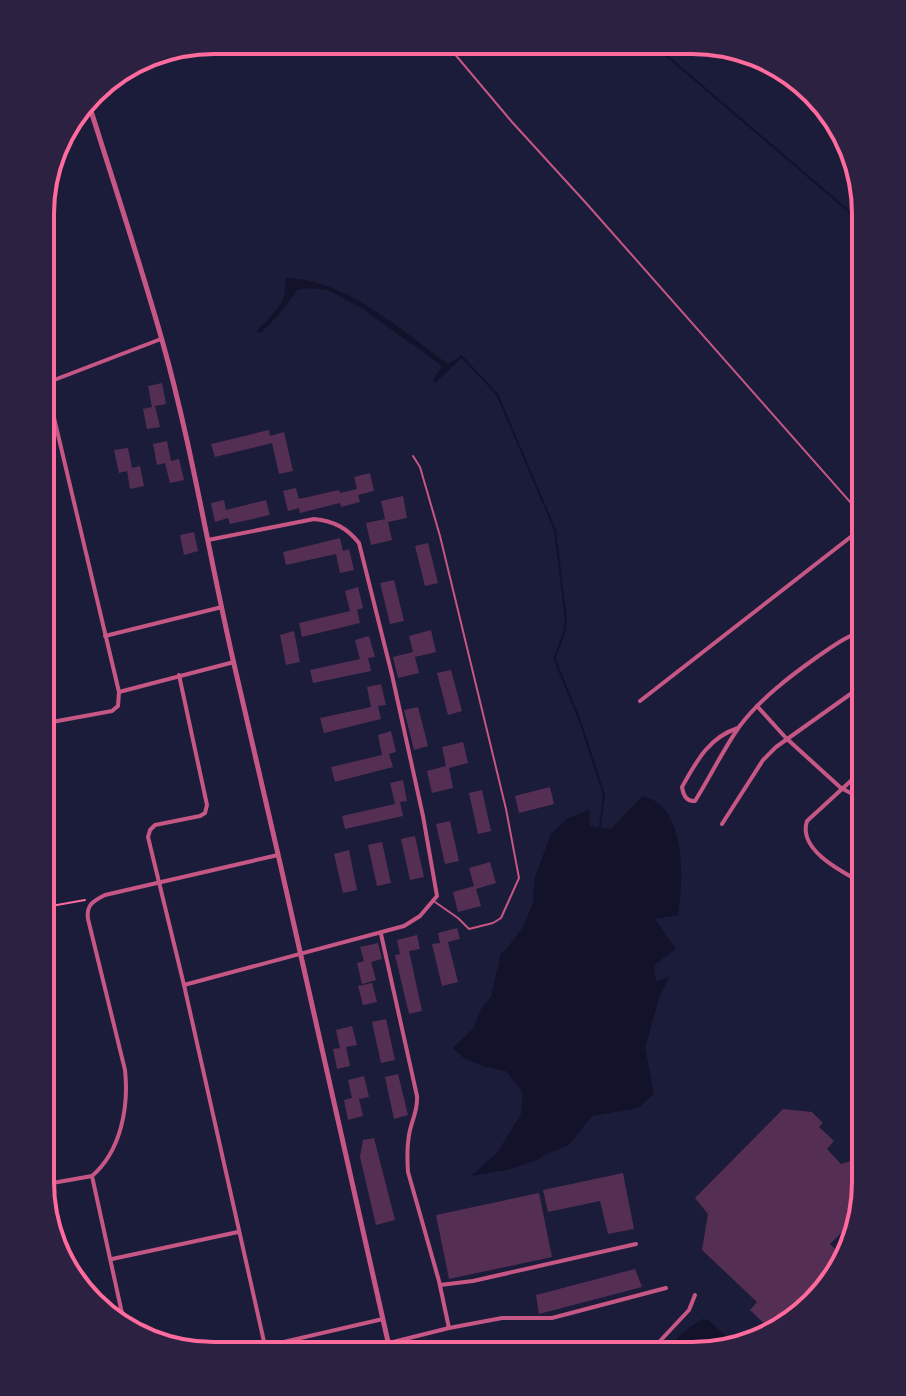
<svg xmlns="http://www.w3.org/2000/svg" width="906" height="1396" font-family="Manrope,sans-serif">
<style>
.water{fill:#12122b}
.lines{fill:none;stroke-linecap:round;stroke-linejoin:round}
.stream{stroke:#12122b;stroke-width:2}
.building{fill:#542f53}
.path{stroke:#ff6b9d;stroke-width:2}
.service{stroke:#c65784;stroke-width:2}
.minor{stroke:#c65784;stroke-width:4}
.tertiary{stroke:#c65784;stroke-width:5}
.rim{fill:none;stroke:#ff6b9d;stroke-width:4}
</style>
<rect width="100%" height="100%" fill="#1b1b3a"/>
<g class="water">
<path d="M286 278C346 279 402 331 448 364L461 356 462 358 435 383 433 380 442 366 363 309 328 290 309 288 297 290 283 310 261 333 256 332C266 321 283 307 285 292 286 288 285 283 286 278Z"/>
<path d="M643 796C647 798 652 799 655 801 686 820 683 885 678 915L655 919 676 949 654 965 656 982 669 977 659 998 645 1048 654 1094 638 1108 592 1116 569 1145 546 1154 537 1160 511 1169 471 1176 497 1153 521 1114 523 1093 506 1071 482 1066 464 1058 453 1048 473 1029 482 1007 491 997 501 953 508 947 523 927 533 903 535 877 551 834 567 819 589 810 590 826 611 829Z"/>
<path d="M703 1319 708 1320 739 1347 693 1356H668C671 1339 689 1327 703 1319Z"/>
</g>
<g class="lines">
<g class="stream">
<polyline points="653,44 866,226"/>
<polyline points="461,356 497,394 555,530 566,620 564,633 555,657 555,660 580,721 604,795 600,827"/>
</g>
</g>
<g class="building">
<polygon points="162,383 166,404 155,406 160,427 147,429 143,409 152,407 148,386"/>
<polygon points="269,430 270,436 284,432 293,471 279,474 272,443 215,457 211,444"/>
<polygon points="167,441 171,461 179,459 184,480 170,483 165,463 157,465 153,444"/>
<polygon points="128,448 132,468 140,466 144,486 130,489 127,471 119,473 114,450"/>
<polygon points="370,473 374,491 358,495 360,502 341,507 340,503 300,513 299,508 288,511 283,491 296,488 299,499 339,490 340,493 357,489 354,477"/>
<polygon points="403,496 407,518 388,522 392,540 371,545 366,523 385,519 381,501"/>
<polygon points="224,500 226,510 266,500 270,515 230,524 228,518 215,522 211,503"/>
<polygon points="194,532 198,551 184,555 180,535"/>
<polygon points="340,538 343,551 349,549 354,570 340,573 336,554 286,565 283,552"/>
<polygon points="428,543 438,583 425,586 415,546"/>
<polygon points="394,580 404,621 390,624 380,583"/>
<polygon points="358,587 363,608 357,610 360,623 302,637 299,623 350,611 345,591"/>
<polygon points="431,630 436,652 415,657 419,673 398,678 393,657 413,652 409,636"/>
<polygon points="294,631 300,662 286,665 280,635"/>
<polygon points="369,636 375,657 368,658 371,671 313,683 310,670 360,659 355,640"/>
<polygon points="451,670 462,711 448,715 437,673"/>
<polygon points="381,684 386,705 378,706 381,719 324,733 320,718 371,707 367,687"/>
<polygon points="418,707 428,746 414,750 404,710"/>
<polygon points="391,731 396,752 389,754 393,767 335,782 331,767 382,755 378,735"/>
<polygon points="463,742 468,763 449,768 453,788 432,793 427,771 446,766 442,747"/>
<polygon points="403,780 407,801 400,802 403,816 345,829 342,816 395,804 390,783"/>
<polygon points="550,787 554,804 519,813 515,796"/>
<polygon points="482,790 491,831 478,834 469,793"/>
<polygon points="450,821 459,861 445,864 436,824"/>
<polygon points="415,836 424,877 410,880 401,839"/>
<polygon points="382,842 391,883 377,886 368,845"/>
<polygon points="349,850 357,890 343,893 334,854"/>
<polygon points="490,862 496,883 476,889 481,906 458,912 453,892 474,886 469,868"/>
<polygon points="457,928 460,939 448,942 458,982 442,986 432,944 440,943 438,933"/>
<polygon points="417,935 420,949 409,951 422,1011 409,1014 395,955 400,954 397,940"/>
<polygon points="378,943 382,959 371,962 376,980 362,984 357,963 364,961 360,947"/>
<polygon points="866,953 866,979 854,979 853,954"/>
<polygon points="372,983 377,1002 363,1005 358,986"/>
<polygon points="386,1019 395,1060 381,1063 372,1022"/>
<polygon points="352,1026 357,1045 346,1047 350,1066 337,1069 333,1049 340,1048 336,1030"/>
<polygon points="398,1074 408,1115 394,1119 385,1077"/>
<polygon points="364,1076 369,1097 359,1099 363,1116 348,1120 344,1100 352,1098 348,1080"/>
<polygon points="783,1109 812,1112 823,1123 819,1127 834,1141 827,1149 841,1164 856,1159 866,1168 866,1194 858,1216 830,1244 842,1256 830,1288 773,1332 750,1310 757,1302 702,1250 708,1214 695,1198"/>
<polygon points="866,1121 866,1151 851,1135"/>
<polygon points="374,1138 395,1220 376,1225 360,1157 363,1140"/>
<polygon points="623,1173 634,1229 608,1234 600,1201 548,1212 543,1190"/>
<polygon points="539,1193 552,1257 449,1279 436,1215"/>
<polygon points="635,1269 642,1287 539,1314 536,1295"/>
</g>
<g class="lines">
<polyline class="path" points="40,908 85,900"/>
<g class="service">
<polyline points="448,46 512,122 586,203 866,520"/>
<polyline points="413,456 420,467 440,536 506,809 519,878 501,918 493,923 469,929 458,918 435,902"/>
</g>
<g class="minor">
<polyline points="41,385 161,339"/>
<polyline points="105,636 222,607"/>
<polyline points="179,675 207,805 205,813 200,816 155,825 150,830 148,837 184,985 267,1355"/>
<polyline points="41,685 45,704 53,721"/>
<polyline points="119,692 234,662"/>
<polyline points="640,701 866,525"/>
<polyline points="757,706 786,738 841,788 866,801"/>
<polyline points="41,724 112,711 118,706 119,692 41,363"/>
<path d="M738 728C709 737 696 762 682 787 683 794 686 802 695 801 710 777 723 750 739 727 760 699 789 677 817 657 832 647 848 634 866 631"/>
<polyline points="722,824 763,760 776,747 866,683"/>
<path d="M866 885C845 873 797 851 807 821L866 767"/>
<path d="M381 934 417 1096C418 1109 413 1118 410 1130 407 1143 407 1158 408 1172L439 1281 449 1328 389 1343"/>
<path d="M184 985 404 926 420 916 437 896 423 816 392 675 359 543C347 528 334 521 314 519L208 540"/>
<polyline points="92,1176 125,1327"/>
<polyline points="49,1183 69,1269"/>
<path d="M41 1185 92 1176C121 1151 129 1107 125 1070L88 919C86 905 93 901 105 895L278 855"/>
<polyline points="112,1259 238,1232"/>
<polyline points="440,1285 473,1281 636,1244"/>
<polyline points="449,1328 502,1318 552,1318 666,1288"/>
<polyline points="227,1355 383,1319"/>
<polyline points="646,1356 689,1310 695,1295"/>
</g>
<path class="tertiary" d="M87 98C112 178 139 259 162 340 192 446 209 556 234 664 288 894 339 1125 391 1355"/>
</g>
<path d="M0 0H906V1396H0ZM214 54H692A160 160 0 0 1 852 214V1182A160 160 0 0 1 692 1342H214A160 160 0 0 1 54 1182V214A160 160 0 0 1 214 54Z" fill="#2d2142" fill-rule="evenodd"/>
<path class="rim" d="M214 54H692A160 160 0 0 1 852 214V1182A160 160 0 0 1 692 1342H214A160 160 0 0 1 54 1182V214A160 160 0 0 1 214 54Z"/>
</svg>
